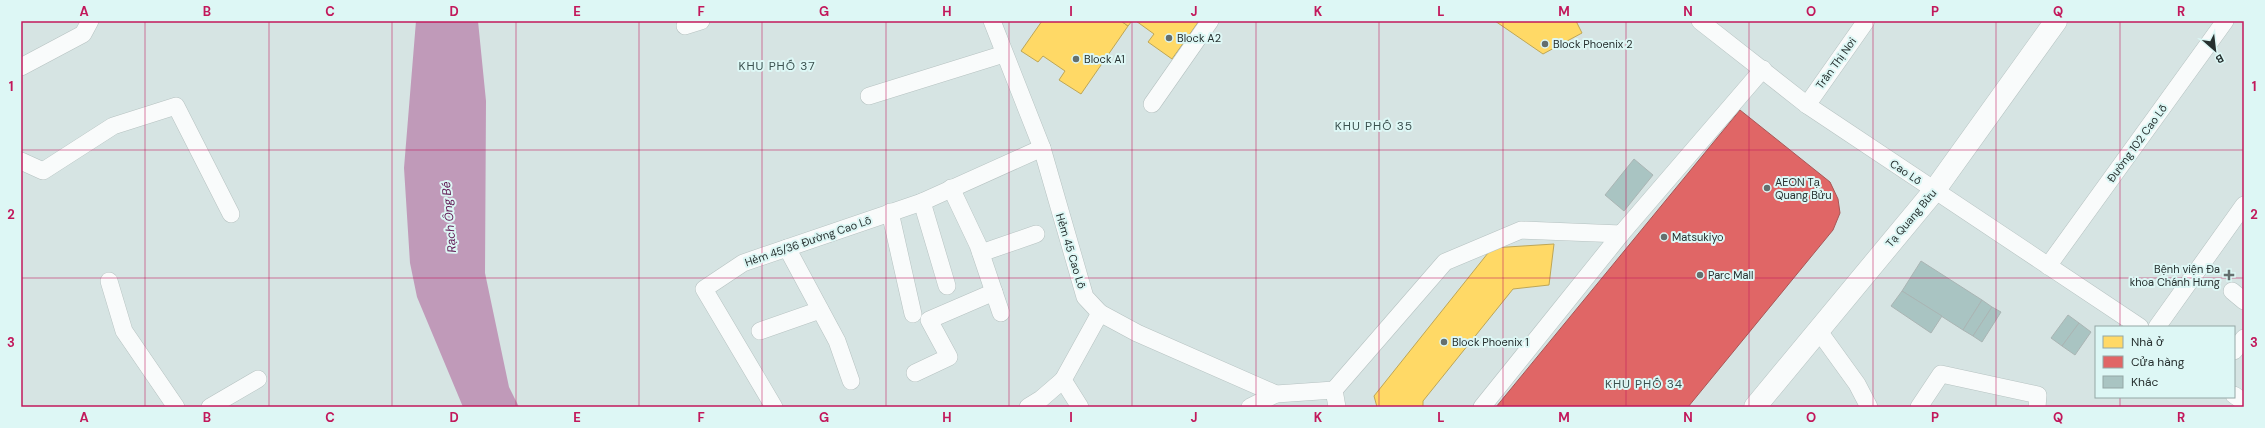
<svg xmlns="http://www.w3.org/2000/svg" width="2265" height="428" font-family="'DM Sans',sans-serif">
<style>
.water{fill:#c09ab9}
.homes{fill:#ffd966;stroke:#bea656}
.shops{fill:#e06666;stroke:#a85656}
.building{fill:#a9c4c2;stroke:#aab5b4}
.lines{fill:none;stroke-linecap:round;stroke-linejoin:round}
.minor-casing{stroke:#b6c2c1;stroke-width:18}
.major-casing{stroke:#b6c2c1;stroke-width:23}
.minor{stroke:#f9fbfb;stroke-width:17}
.major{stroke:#f9fbfb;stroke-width:22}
.grid{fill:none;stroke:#c2185b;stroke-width:1;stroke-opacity:0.55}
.poi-dot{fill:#646f6e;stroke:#ddf7f5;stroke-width:1.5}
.labels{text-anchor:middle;stroke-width:4;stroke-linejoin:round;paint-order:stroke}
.poi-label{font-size:11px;fill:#26302f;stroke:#ddf7f5;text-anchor:start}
.street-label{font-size:11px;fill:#26302f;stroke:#ddf7f5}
.neighbourhood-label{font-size:12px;letter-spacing:1px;fill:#3b514f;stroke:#ddf7f5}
.water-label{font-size:12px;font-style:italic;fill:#5e1450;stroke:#ddf7f5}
.neatline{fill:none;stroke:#c2185b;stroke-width:1.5}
.grid-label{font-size:13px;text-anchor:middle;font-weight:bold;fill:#c2185b}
</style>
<rect width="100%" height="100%" fill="#d6e4e3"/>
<polygon class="water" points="416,21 478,21 486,101 485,273 509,387 519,407 463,407 417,297 410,263 404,168"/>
<g class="homes">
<polygon points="1042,21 1121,21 1128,26 1081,94 1059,80 1065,71 1043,56 1038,62 1021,51"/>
<polygon points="1121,21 1132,21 1128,26"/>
<polygon points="1136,21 1199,21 1172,59 1148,42 1154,34"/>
<polygon points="1495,21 1576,21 1582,33 1543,54"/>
<polygon points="1554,244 1549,285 1513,289 1423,401 1423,407 1377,407 1374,396 1492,248"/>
</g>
<polygon class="shops" points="1740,110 1830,182 1838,199 1840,213 1833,230 1688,407 1496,407"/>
<g class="building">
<polygon points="1634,159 1653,175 1624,211 1605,195"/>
<polygon points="1921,261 1982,300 1963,330 1902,291"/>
<polygon points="1902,291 1942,316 1931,333 1891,306"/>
<polygon points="1982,300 1992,307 1973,336 1963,330"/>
<polygon points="1992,307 2001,312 1982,342 1973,336"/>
<polygon points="2068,315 2079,323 2062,346 2051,338"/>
<polygon points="2079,323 2091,332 2075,355 2062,346"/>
</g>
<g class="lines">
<defs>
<g id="minor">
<polyline points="992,21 1042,148 1085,297 1100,313 1137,333 1276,394 1334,390"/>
<polyline points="1700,21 1807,105 2140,327"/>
<polyline points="685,26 701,21"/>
<polyline points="21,67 83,34 90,21"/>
<polyline points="869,96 1004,54"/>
<polyline points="1152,104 1210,21"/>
<polyline points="1807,105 1866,21"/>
<polyline points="21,161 43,171 113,126 176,106 231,214"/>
<polyline points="951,188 978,245 1001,313"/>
<polyline points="922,202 947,286"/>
<polyline points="890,212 913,314"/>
<polyline points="787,248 837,341 851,381"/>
<polyline points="981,253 1036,234"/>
<polyline points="2048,266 2225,21"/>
<polyline points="109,281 124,331 176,407"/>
<polyline points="2232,291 2244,301"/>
<polyline points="2157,327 2244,205"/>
<polyline points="1818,330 1857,384 1869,407"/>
<polyline points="760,331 820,310"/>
<polyline points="2234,351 2244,338"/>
<polyline points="915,373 949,357 929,320 994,292"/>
<polyline points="1334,390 1445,262 1521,230 1621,234 1763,69"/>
<polyline points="1334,390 1337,407"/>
<polyline points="2234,395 2244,402"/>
<polyline points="210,407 258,379"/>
<polyline points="774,407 704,289 743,263 922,202 1042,148"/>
<polyline points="1028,407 1041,399 1063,380"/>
<polyline points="1080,407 1063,380 1100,313"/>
<polyline points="1250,407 1276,394"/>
<polyline points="1482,407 1621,234"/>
<polyline points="1919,407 1941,374 2038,395 2037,407"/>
</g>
<polyline id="major" points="1755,407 1934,191 2056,21"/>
</defs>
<use href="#minor" class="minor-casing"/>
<use href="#major" class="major-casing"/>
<use href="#minor" class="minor"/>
<use href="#major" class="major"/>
</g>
<path class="grid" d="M145 21V407M269 21V407M392 21V407M516 21V407M639 21V407M762 21V407M886 21V407M1009 21V407M1132 21V407M1256 21V407M1379 21V407M1503 21V407M1626 21V407M1749 21V407M1873 21V407M1996 21V407M2120 21V327M21 150H2244M21 278H2244M2120 397V407"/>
<g class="poi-dot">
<circle cx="1169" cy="38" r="4"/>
<circle cx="1545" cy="44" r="4"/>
<circle cx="1076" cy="59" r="4"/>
<circle cx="1767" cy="188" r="4"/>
<circle cx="1664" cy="237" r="4"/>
<circle cx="1700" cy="275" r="4"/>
<path d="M2227 269h4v4h4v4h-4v4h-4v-4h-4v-4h4z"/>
<circle cx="1444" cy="342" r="4"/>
</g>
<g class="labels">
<g class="poi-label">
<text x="1177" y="42">Block A2</text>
<text x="1553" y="48">Block Phoenix 2</text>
<text x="1084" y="63">Block A1</text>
<text x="1775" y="186">AEON Tạ<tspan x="1775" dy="13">Quang Bửu</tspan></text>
<text x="1672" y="241">Matsukiyo</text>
<text x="2220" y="273" text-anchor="end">Bệnh viện Đa<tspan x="2220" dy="13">khoa Chánh Hưng</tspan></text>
<text x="1708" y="279">Parc Mall</text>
<text x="1452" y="346">Block Phoenix 1</text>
</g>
<g class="street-label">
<text transform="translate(1836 63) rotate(-54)" y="4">Trần Thị Nơi</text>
<text transform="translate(2137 143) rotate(-54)" y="4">Đường 102 Cao Lỗ</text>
<text transform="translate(1906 172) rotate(34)" y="4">Cao Lỗ</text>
<text transform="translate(1911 218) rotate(-50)" y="4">Tạ Quang Bửu</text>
<text transform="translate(808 241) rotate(-19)" y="4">Hẻm 45/36 Đường Cao Lỗ</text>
<text transform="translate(1071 251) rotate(73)" y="4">Hẻm 45 Cao Lỗ</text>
</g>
<g class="neighbourhood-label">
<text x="777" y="70">KHU PHỐ 37</text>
<text x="1374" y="130">KHU PHỐ 35</text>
<text x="1644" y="388">KHU PHỐ 34</text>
</g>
<g class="water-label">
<text transform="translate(449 217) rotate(-95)" y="4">Rạch Ông Bé</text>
</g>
</g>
<rect width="2265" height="428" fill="none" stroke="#ddf7f5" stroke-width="44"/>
<rect x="2095" y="326" width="140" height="72" fill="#ddf7f5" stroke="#94a7a6"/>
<rect x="2103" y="336" width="20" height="12" fill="#ffd966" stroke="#94a7a6"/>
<text x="2131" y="346" font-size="12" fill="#26302f">Nhà ở</text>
<rect x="2103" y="356" width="20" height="12" fill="#e06666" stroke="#94a7a6"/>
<text x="2131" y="366" font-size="12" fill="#26302f">Cửa hàng</text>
<rect x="2103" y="376" width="20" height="12" fill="#a9c4c2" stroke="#94a7a6"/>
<text x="2131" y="386" font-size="12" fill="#26302f">Khác</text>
<g transform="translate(2215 50) rotate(152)" stroke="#ddf7f5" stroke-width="3" paint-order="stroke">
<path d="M0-3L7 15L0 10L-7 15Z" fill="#26302f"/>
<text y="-6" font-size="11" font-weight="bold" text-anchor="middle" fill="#26302f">B</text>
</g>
<rect x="22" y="22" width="2221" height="384" class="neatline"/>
<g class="grid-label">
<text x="84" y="16">A</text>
<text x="207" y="16">B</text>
<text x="330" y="16">C</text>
<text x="454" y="16">D</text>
<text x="577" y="16">E</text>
<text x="701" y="16">F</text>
<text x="824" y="16">G</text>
<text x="947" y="16">H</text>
<text x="1071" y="16">I</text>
<text x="1194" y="16">J</text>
<text x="1318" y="16">K</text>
<text x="1441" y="16">L</text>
<text x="1564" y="16">M</text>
<text x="1688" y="16">N</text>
<text x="1811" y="16">O</text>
<text x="1935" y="16">P</text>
<text x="2058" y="16">Q</text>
<text x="2181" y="16">R</text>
<text x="11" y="91">1</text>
<text x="2254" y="91">1</text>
<text x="11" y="219">2</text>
<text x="2254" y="219">2</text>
<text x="11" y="347">3</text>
<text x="2254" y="347">3</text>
<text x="84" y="422">A</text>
<text x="207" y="422">B</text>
<text x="330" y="422">C</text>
<text x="454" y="422">D</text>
<text x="577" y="422">E</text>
<text x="701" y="422">F</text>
<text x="824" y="422">G</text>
<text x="947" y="422">H</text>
<text x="1071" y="422">I</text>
<text x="1194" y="422">J</text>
<text x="1318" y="422">K</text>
<text x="1441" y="422">L</text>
<text x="1564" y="422">M</text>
<text x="1688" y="422">N</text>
<text x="1811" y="422">O</text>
<text x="1935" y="422">P</text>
<text x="2058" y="422">Q</text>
<text x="2181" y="422">R</text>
</g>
</svg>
